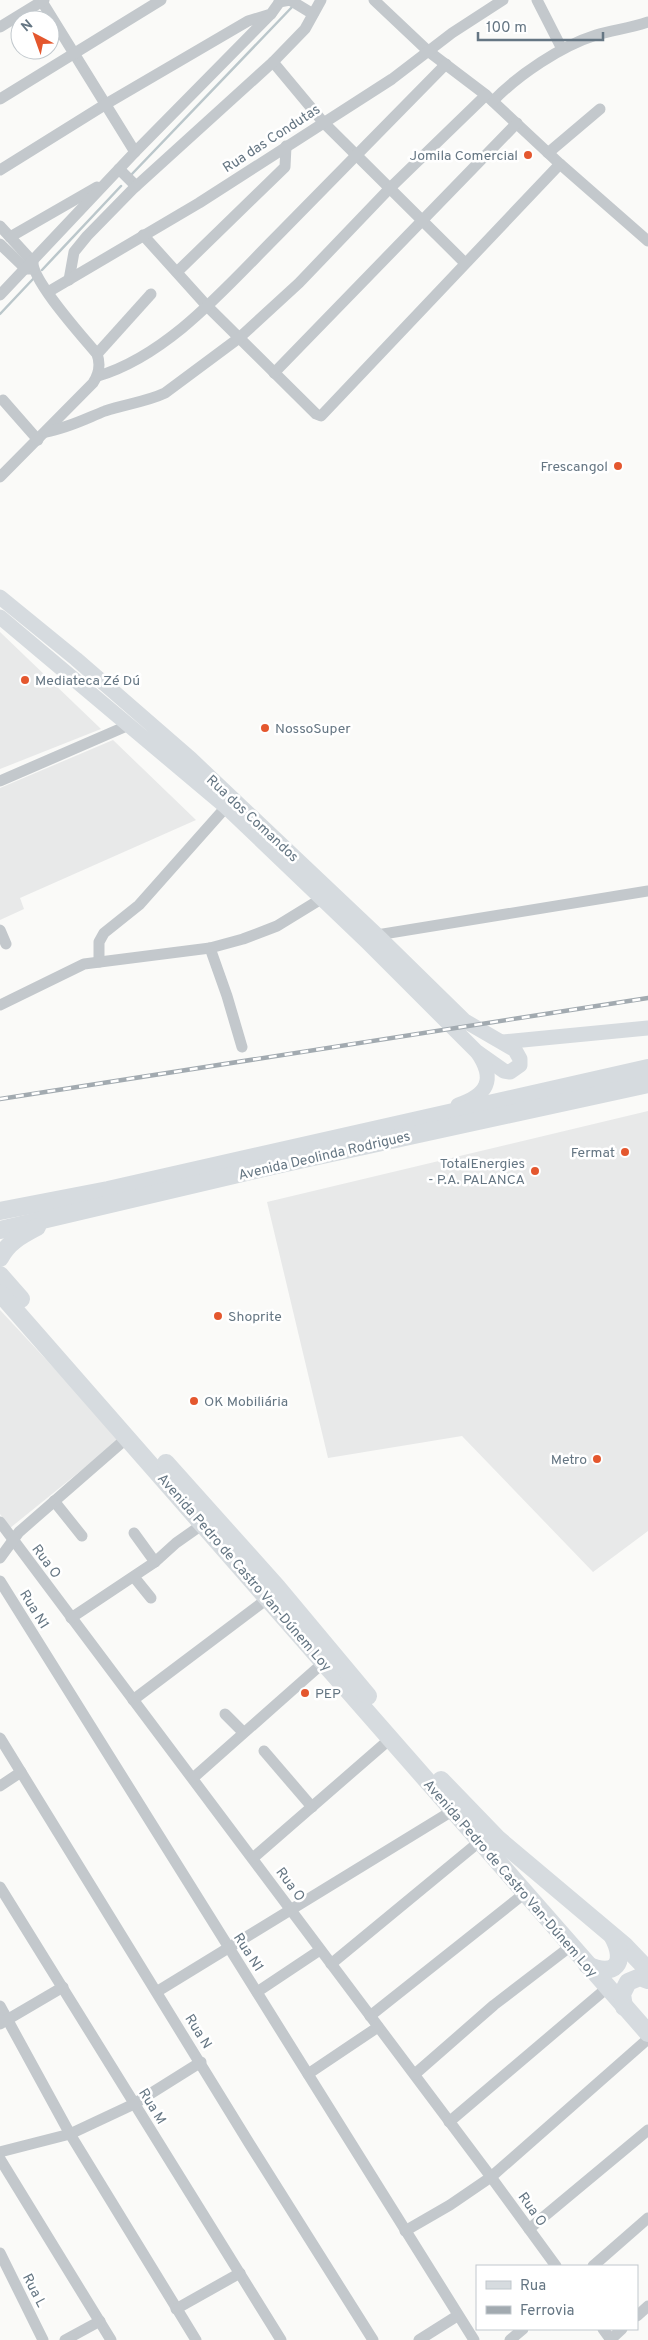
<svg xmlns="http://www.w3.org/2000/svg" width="648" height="2340" font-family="Overpass,sans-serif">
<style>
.built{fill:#e8e9e9}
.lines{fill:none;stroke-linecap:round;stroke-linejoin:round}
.stream{stroke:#bbc7cb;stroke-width:2.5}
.minor{stroke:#c3c8cc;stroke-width:11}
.major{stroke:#d6dbdf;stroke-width:15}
.highway{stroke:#d6dbdf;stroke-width:18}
.rail-casing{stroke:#a2aab0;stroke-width:4.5}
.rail{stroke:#fff;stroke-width:2.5;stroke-dasharray:8;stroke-linecap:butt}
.poi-dot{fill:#e4572e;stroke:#fff;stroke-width:2}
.labels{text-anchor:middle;stroke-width:5;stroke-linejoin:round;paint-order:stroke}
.street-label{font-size:14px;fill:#657683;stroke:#fff}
.poi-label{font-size:14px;fill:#657683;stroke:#fff;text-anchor:end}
</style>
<rect width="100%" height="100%" fill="#fafaf8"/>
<g class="built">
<polygon points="0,632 101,729 0,769"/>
<polygon points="113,740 196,820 20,898 24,909 0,920 0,788"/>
<polygon points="648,1111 648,1531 593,1572 462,1436 328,1458 267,1202"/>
<polygon points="0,1310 120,1439 10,1528 0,1514"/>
</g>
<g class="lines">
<g class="stream">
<polyline points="131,175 293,6"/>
<polyline points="42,270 121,186"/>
<polyline points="0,314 33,279"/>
</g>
<g class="minor">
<polyline points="41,0 135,152"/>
<polyline points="374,0 428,51 486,95 560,164 648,241"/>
<polyline points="537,0 562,49"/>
<polyline points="279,2 290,0 313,14"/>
<polyline points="0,27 44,0"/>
<polyline points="273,62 323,122 465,263"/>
<polyline points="0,99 161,0"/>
<path d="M493 101C518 75 561 46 596 35 613 30 631 28 648 22"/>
<polyline points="548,153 600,109"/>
<polyline points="119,169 136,186"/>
<polyline points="0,170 106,104 248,21 271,14 281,0"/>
<path d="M0 226 33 262C32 281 83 337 97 354 101 365 99 374 93 383L0 477"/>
<polyline points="143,235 207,306 316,414 321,416 560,164"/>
<polyline points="10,237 97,187"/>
<polyline points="0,244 26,269 33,269"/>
<polyline points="177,272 285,167 286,146"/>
<polyline points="69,280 74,252 87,236 133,189 273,62 305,29 321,0"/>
<polyline points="48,292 199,203 392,79 452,33 503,0"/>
<polyline points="0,295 135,152 271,14"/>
<polyline points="97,354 151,294"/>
<polyline points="274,373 517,123"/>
<path d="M98 376C169 355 227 286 278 235 334 178 390 121 446 64"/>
<polyline points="3,400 38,440"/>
<path d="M46 432C68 428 85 419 105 411 125 404 146 402 165 393L239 338 299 283 389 189 486 95"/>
<polyline points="0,781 129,725"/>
<polyline points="0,930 6,944"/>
<polyline points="377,935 648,891"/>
<polyline points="210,948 227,996 242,1047"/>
<polyline points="99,962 99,942 104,933 139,905 226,807"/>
<polyline points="0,1005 84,964 210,948 243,939 277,926 321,899"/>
<polyline points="54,1501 82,1536"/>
<polyline points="0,1522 491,2177 556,2266"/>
<polyline points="134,1533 155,1562"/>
<polyline points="0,1558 19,1532 128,1437"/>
<polyline points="134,1577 151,1598"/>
<polyline points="0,1581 474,2340"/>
<polyline points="71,1618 155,1562 176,1543 203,1524"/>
<polyline points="133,1700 267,1599"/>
<polyline points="225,1714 243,1732"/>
<polyline points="0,1738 249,2143 373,2340"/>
<polyline points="264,1751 312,1807"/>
<polyline points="193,1778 323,1663"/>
<polyline points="0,1786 21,1772"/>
<polyline points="253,1858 390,1739"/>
<polyline points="0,1887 281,2340"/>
<polyline points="331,1964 479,1842"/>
<polyline points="158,1991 452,1811"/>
<polyline points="257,1992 320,1950"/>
<polyline points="0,2006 70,2134 196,2340"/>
<polyline points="370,2016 525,1893"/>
<polyline points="0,2024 63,1987"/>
<polyline points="308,2074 378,2027"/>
<polyline points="415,2074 494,2005 571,1946"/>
<polyline points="449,2122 607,1988"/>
<polyline points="0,2152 70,2134 134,2104 201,2062"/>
<polyline points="0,2159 111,2340"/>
<polyline points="529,2229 648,2130"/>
<polyline points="405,2231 450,2205 491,2177 648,2039"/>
<polyline points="0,2253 43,2340"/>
<polyline points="593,2266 648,2218"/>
<polyline points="176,2309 240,2273"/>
<polyline points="637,2316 648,2306"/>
<polyline points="603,2329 611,2340"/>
<polyline points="65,2340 100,2321"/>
<polyline points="419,2340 457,2316"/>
<polyline points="510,2340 523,2329"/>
<polyline points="610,2340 622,2329"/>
</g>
<g class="major">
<polyline points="0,597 76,659 191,759 377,935 465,1021 515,1050 520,1059 520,1065 510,1072 504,1071 477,1052 367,942 226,807 0,617"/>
<polyline points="503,1042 648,1028"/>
<path d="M458 1105C487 1095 496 1080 478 1053"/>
</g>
<g class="highway">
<polyline points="0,1211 108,1190 648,1068"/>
<polyline points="0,1230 281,1164 648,1084"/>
<path d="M0 1258C8 1242 22 1235 37 1227"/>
<polyline points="0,1275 21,1299"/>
<polyline points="0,1293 648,2033"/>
<polyline points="166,1463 277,1587 368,1696"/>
<polyline points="441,1780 498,1839 625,1946 648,1970"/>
<path d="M587 1965C615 1978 627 1963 613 1937"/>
<polyline points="624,2007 622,1994 628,1982 640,1977 648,1980"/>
</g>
<defs>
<polyline id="rail" points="0,1099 648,998"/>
</defs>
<use href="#rail" class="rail-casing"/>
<use href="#rail" class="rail"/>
</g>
<g class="poi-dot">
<circle cx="528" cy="155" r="5"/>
<circle cx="618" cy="466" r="5"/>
<circle cx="25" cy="680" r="5"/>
<circle cx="265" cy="728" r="5"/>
<circle cx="625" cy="1152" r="5"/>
<circle cx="535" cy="1171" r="5"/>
<circle cx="218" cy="1316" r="5"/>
<circle cx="194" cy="1401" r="5"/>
<circle cx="597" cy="1459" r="5"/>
<circle cx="305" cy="1693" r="5"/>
</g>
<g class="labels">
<g class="street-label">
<text transform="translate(271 138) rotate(-33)" y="5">Rua das Condutas</text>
<text transform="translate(253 818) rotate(43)" y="5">Rua dos Comandos</text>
<text transform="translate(324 1155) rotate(-13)" y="5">Avenida Deolinda Rodrigues</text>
<text transform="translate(47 1561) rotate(53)" y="5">Rua O</text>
<text transform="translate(245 1572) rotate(49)" y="5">Avenida Pedro de Castro Van-Dúnem Loy</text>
<text transform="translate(35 1609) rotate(58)" y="5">Rua N1</text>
<text transform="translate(511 1878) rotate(49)" y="5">Avenida Pedro de Castro Van-Dúnem Loy</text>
<text transform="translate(291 1884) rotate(53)" y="5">Rua O</text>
<text transform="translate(249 1952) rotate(57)" y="5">Rua N1</text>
<text transform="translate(199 2031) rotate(58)" y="5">Rua N</text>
<text transform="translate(153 2106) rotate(58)" y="5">Rua M</text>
<text transform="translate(533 2209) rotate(54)" y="5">Rua O</text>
<text transform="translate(35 2290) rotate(63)" y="5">Rua L</text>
</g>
<g class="poi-label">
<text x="518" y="160">Jomila Comercial</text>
<text x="608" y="471">Frescangol</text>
<text x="35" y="685" text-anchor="start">Mediateca Zé Dú</text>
<text x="275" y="733" text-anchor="start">NossoSuper</text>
<text x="615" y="1157">Fermat</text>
<text x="525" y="1168">TotalEnergies<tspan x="525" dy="16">- P.A. PALANCA</tspan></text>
<text x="228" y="1321" text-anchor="start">Shoprite</text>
<text x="204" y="1406" text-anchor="start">OK Mobiliária</text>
<text x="587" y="1464">Metro</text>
<text x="315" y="1698" text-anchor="start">PEP</text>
</g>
</g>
<rect x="476" y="2265" width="162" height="65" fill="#ffffff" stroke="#c1c8cd"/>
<rect x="486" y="2281" width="25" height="8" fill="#d6dbdf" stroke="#c1c8cd"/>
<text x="520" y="2290" font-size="15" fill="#657683">Rua</text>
<rect x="486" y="2306" width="25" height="8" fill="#a2aab0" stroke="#c1c8cd"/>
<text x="520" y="2315" font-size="15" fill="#657683">Ferrovia</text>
<g transform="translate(35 35) rotate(319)"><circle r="24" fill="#ffffff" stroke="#c1c8cd"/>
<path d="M0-4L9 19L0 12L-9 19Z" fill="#e4572e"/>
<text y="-8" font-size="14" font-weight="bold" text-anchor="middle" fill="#657683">N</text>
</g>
<path d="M478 32v8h125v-8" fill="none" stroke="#657683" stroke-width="2.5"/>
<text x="486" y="32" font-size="15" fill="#657683" stroke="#ffffff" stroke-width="4" paint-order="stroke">100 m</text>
</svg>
